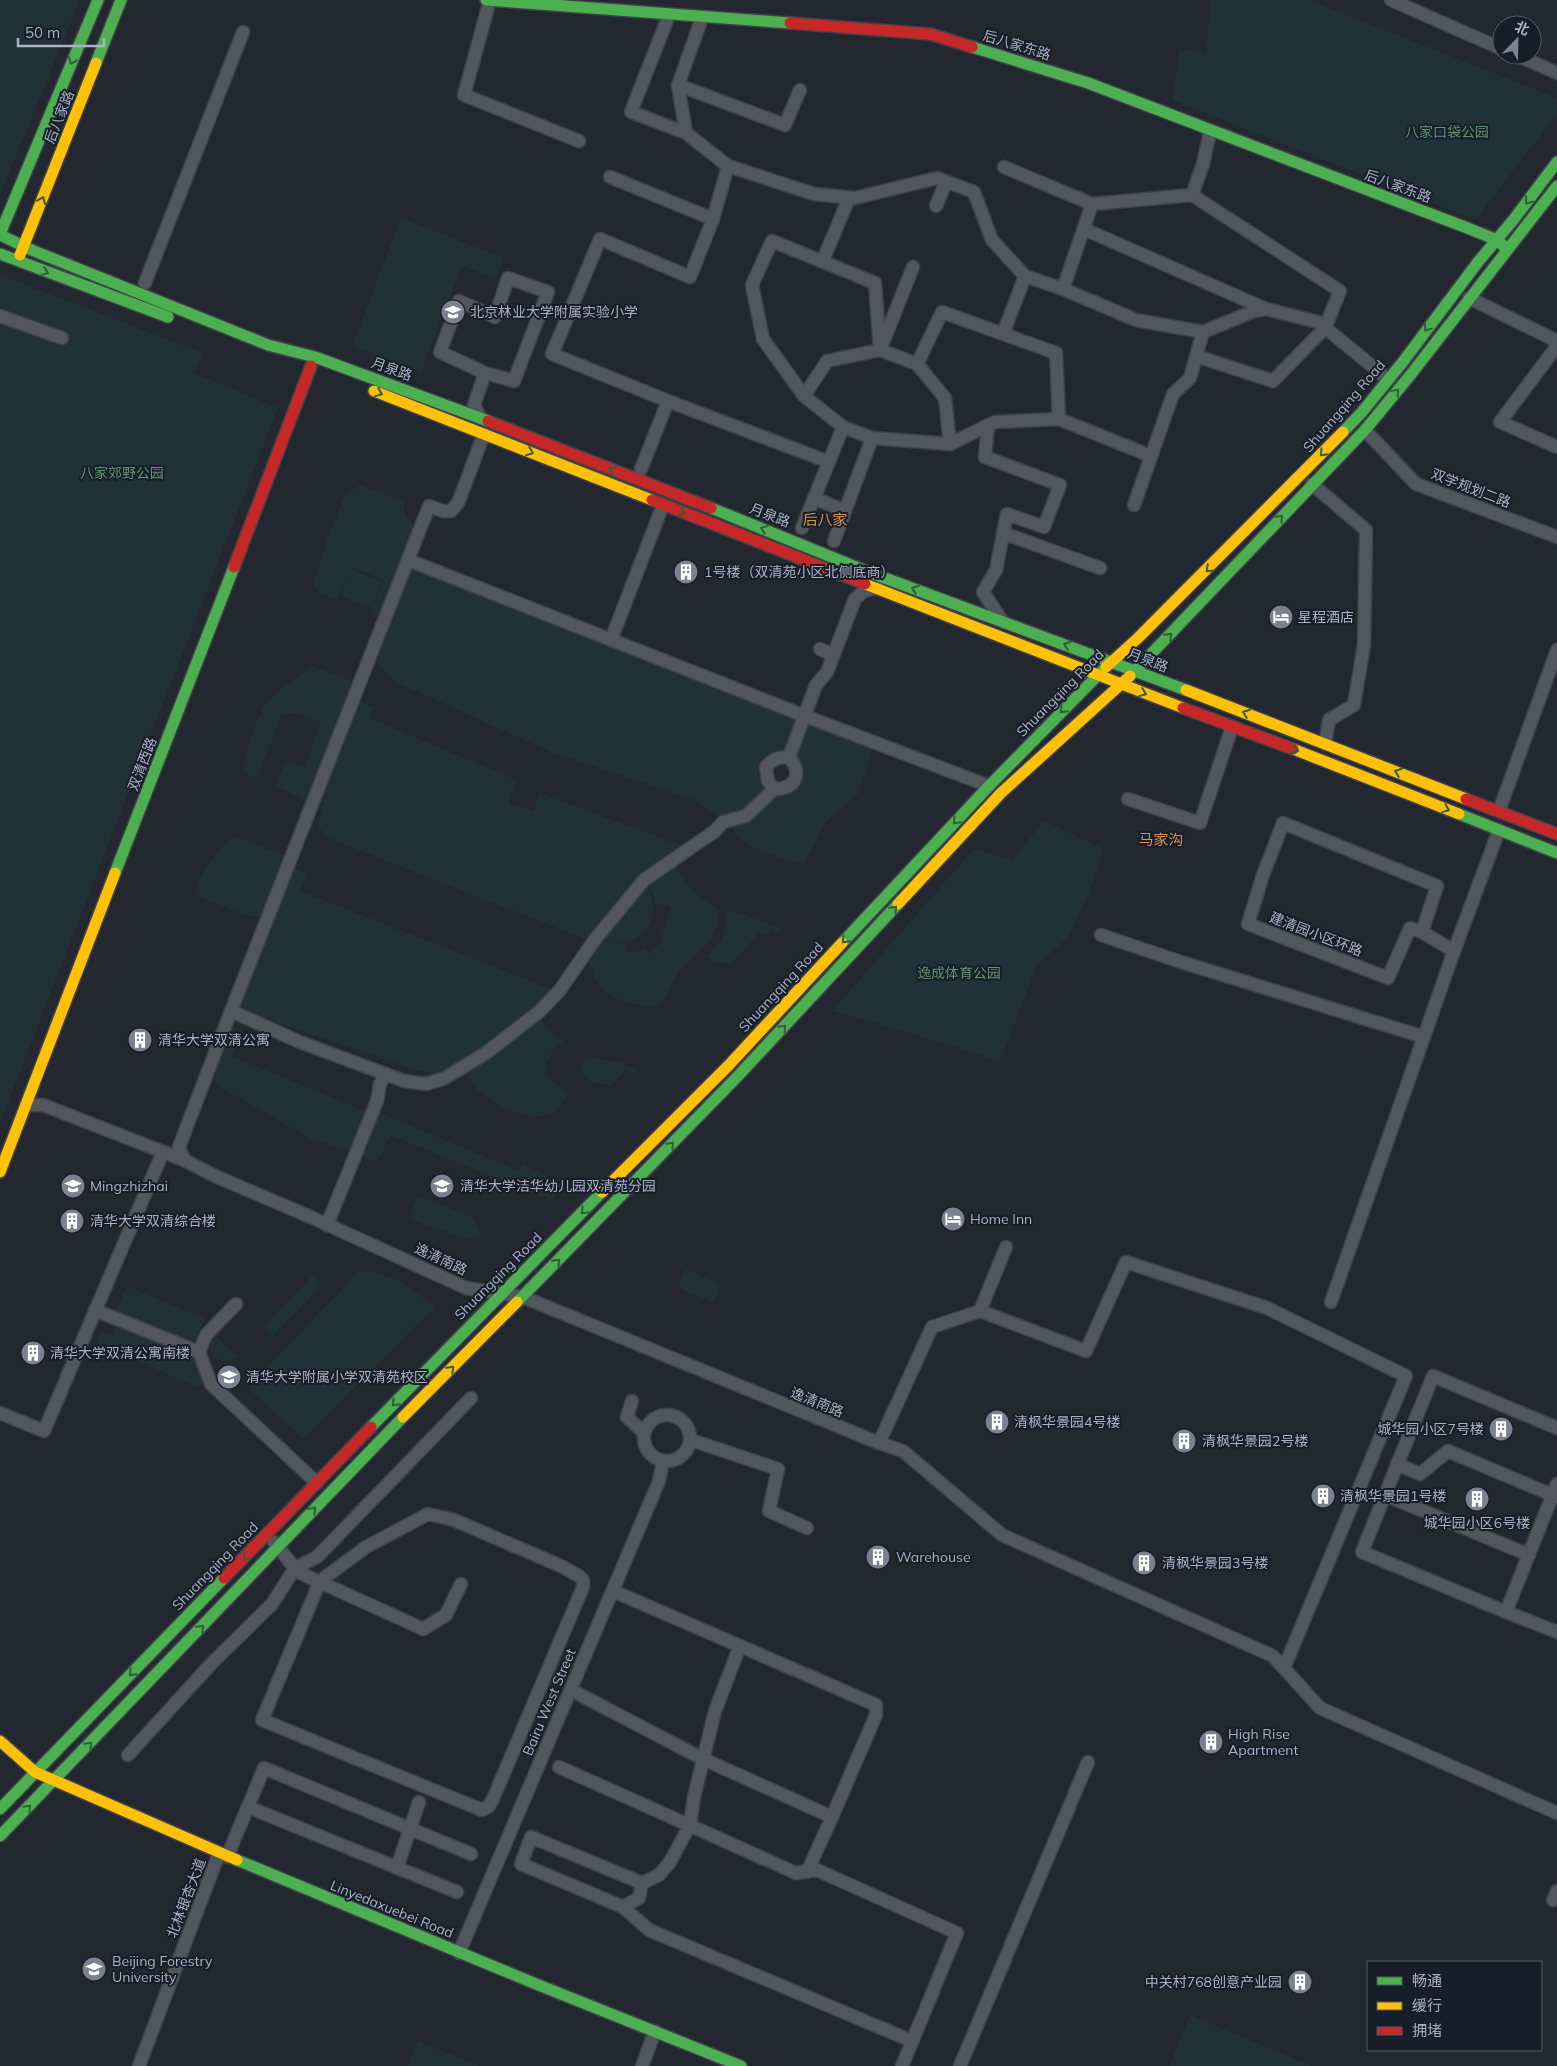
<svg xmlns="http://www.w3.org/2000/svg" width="1557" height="2066" font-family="Mulish,'Noto Sans SC',sans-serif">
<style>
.green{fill:#203237}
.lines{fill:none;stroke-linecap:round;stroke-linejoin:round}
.street-casing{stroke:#3f424a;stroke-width:15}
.fast-casing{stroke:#3f424a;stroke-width:14}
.slow-casing{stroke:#3f424a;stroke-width:14}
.jam-casing{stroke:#3f424a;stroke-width:14}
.street{stroke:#52565f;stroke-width:12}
.fast{stroke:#4caf50;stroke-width:11}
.slow{stroke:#ffc107;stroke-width:11}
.jam{stroke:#c62828;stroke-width:11}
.oneway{stroke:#2f5f3b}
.labels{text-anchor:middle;stroke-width:4;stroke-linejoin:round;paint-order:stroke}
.street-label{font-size:14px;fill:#aab2c4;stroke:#171e2a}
.park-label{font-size:14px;fill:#629470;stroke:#171e2a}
.poi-label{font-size:14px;fill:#aab2c4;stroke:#171e2a;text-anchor:start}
.neighbourhood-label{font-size:15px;fill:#d79452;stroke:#171e2a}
</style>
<rect width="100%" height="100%" fill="#23272f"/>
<g class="green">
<polygon points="0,0 80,0 0,195"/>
<polygon points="1211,0 1308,0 1557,98 1557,114 1475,220 1173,100 1179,50 1206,52"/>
<polygon points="401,218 504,258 496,278 462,266 421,372 352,346"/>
<polygon points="0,275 203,353 194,373 278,408 0,1123"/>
<polygon points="360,485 404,502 404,512 416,530 383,611 375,617 370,615 383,580 352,567 351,569 382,581 372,608 341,596 350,570 338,600 319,593 313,586 328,537 345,495"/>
<polygon points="422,568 796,715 794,726 783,751 773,753 764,761 769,788 739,814 723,819 691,799 551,752 396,682 377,662 411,569"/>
<path d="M312 666 357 683 310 802 276 786 285 761 305 768 321 722 298 713 282 714 257 779 243 771C246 755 255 720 264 707 272 694 299 676 312 666Z"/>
<polygon points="360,702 373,707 369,718 517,780 509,803 533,811 540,793 680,845 642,878 588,940 328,838 318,826 324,794"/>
<path d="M809 721 873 746 859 793 826 822 803 865 759 850 737 838 732 827 775 791 795 787C813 764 796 768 797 751 797 741 805 730 809 721Z"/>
<polygon points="1044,821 1104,849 1091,887 1069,936 1037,966 1000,1061 894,1028 832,1011 974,849 1012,860"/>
<path d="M233 836 286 856 267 907 260 917 247 916 194 894C203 866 213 856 233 836Z"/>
<path d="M671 861C685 884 696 898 721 910L717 925 711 939 678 972 662 1004C644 1009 614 1002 601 987 595 981 592 970 589 963L601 942 625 943 626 953 640 951 643 948 650 954 663 940 659 933 664 927 670 907 654 903V897L646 880Z"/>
<path d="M292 868 307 874 300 891 551 989C528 1026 474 1053 437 1074L415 1070 246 1012 242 1004Z"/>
<path d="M648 888C664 920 639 951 604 940L637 897Z"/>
<path d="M727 911 746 915 780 929 778 933 771 931 769 935 760 932 731 963H716L707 957C721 940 728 934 727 911Z"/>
<path d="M538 1017 563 1042 554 1049 545 1064 548 1076 568 1093C564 1101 558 1112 548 1115 525 1121 486 1102 472 1084 469 1080 467 1075 464 1070Z"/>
<polygon points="232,1026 243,1030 232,1056 367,1112 351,1151 311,1139 222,1088 214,1080 213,1074"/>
<path d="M595 1058 621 1063 638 1070 636 1074 626 1070 612 1085C597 1085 588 1082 580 1069L584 1060Z"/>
<polygon points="380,1113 519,1171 522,1164 565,1184 551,1200 390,1135 378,1162 362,1156"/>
<polygon points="418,1196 472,1217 482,1236 464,1238 408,1219"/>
<polygon points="686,1269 721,1285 713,1303 678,1287"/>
<polygon points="370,1271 398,1280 435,1306 303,1439 248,1388 358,1272"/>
<polygon points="312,1276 322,1285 272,1337 263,1328"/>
<polygon points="127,1286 205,1319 196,1337 190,1342 115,1314"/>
<polygon points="118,1324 193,1357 204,1378 200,1388 95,1343 101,1331 113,1336"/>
<path d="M216 1336 238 1357C221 1370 200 1350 216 1336Z"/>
<polygon points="1190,2015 1312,2066 1169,2066"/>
<polygon points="418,2041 480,2066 408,2066"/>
</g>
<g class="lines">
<defs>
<g id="street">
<polyline points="490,0 464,95 579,141"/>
<polyline points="1391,0 1502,49"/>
<polyline points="669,15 631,112 686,133"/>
<polyline points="702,18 678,85 785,125 800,90"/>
<polyline points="1516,55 1557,73"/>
<polyline points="678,85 686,133 728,166 713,219 690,277 600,239 552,354 668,401 829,462"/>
<polyline points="728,166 814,194 855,198 937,178 974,192 992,240 1025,276 1063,289 1136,320 1203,332 1254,311 1266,309 1318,322 1388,379"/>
<polyline points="1004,167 1092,204 1063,289"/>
<polyline points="610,177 713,219"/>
<polyline points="1192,195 1340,291 1325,328 1273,381 1196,356"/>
<polyline points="1092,204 1192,195 1203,164 1210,132"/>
<polyline points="936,206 946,182"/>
<polyline points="1084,229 1266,309"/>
<polyline points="823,260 849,198"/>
<polyline points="913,267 880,350 917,364 942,312 1056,353 1059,419"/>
<polyline points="145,283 243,32"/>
<polyline points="1469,298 1557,341"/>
<polyline points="0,316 62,338"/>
<polyline points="1003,334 1025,276"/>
<polyline points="1557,346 1500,422 1557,447"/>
<polyline points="917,364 945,398 950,444"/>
<polyline points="804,396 827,361 880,350 875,283 772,241 752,285 763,339 804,396 843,427 872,438 950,444 995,422 1059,419 1151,456"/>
<polyline points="480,418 474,405 485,373 440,352 459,301 495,317 508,278 548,292 514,381 485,373"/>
<polyline points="988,425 985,457 1060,485 1044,527 1007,514 996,570 983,592 1003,622"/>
<polyline points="1365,430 1416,484 1557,537"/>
<path d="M484 434 458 503 451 511H443L429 506 231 1011 300 1042 404 1081 426 1084 445 1078 486 1053 540 1011 560 990 596 938 644 880 715 831 723 822 746 816 774 789C796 789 803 773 789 757L816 685 827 672 855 599 864 591 878 588"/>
<polyline points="641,469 668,401"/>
<polyline points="1312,484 1366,530 1364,645 1354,705 1329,720 1325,744"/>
<polyline points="814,498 845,511"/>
<polyline points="1134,505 1173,394 1190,378 1203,332"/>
<polyline points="802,528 843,427"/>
<polyline points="1003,533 1100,568"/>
<polyline points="834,541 872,438"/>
<polyline points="408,560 805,716 989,786"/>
<polyline points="611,640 663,505"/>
<polyline points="820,649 833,655"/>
<path d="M774 789 768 781 766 767C772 759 779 757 789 757"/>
<polyline points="1128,799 1200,823 1232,727"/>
<polyline points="1499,811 1557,650"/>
<polyline points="1422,932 1410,928 1388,978 1248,924 1263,875 1283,823 1437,886 1422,932 1454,951"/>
<polyline points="1101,935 1181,962 1424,1037"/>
<polyline points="26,1105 43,1105 184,1160 215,1176 313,1218 466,1288 523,1297 879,1443 903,1451 1002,1535 1273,1656 1320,1708 1557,1813"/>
<polyline points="184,1160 179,1147 231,1011"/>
<polyline points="327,1225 377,1101 380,1084 386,1074"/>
<polyline points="1331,1302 1454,951 1499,830"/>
<polyline points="95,1310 199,1352 211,1384 317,1483"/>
<polyline points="980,1311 1006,1247"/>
<polyline points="199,1352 206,1335 236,1304"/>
<polyline points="632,1401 627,1417 644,1433"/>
<polyline points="0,1413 44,1431 163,1152"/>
<circle cx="667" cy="1438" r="23"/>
<polyline points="691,1440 778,1469 769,1511 807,1528"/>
<polyline points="879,1443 932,1327 980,1311 1086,1351 1126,1262 1267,1308 1406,1376 1284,1668"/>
<polyline points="1397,1464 1420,1474 1448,1451 1557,1497"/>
<polyline points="1557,1484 1506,1612 1557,1632"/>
<polyline points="1385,1495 1529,1555"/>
<polygon points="428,1514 454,1520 561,1566 579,1576 583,1580 583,1587 493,1799 489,1806 482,1810 262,1720 320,1581 366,1547"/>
<polyline points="274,1542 298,1572 423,1629 446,1615 461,1584"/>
<polyline points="613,1591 740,1646 715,1711 694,1797 690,1825 670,1862 659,1875 642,1883 531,1837 521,1864 623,1907 639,1898 642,1883"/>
<polyline points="1506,1612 1362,1552 1433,1376 1557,1428"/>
<polyline points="740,1646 876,1705 876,1715 832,1817"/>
<polyline points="571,1690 703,1759 832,1817 807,1872"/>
<polyline points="128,1755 212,1663 272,1604 295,1568 317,1557 471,1398"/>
<polyline points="559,1767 796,1873 817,1870 957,1933 902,2066"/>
<polyline points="248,1807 457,1892"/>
<polyline points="227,1857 264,1768 471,1854"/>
<polyline points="397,1868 419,1802"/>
<polyline points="1553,1900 1557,1891"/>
<polyline points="623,1907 649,1930 912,2041"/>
<polyline points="459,1953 659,1481 663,1461"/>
<polyline points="139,2066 219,1853"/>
<polyline points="642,2066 655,2031"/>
<polyline points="960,2066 1088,1762"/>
</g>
<g id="fast">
<polyline points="486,0 790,23"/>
<polyline points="972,47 1088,83 1470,229 1497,240 1505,247"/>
<polyline points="96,63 121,0"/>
<polyline points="0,234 98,0"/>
<polyline points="0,235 34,251 268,345 315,357 488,421"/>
<polyline points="0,254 168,317"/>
<polyline points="1343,432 1362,412 1402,363 1478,262 1514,219 1557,162"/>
<polyline points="711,508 866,571 1186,690"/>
<polyline points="1130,676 1365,430 1412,373 1557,186"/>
<polyline points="1459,814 1557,853"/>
<polyline points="115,873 234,567"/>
<polyline points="842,943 989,786 1106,667"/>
<polyline points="517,1302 737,1077 898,904"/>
<polyline points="371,1427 602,1192"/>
<polyline points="0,1809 224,1578"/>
<polyline points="0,1836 403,1417"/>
<polyline points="237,1860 536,1984 741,2066"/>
</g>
<g id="slow">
<polyline points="20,255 96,63"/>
<polyline points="374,391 652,500"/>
<polyline points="865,584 1183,708"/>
<polyline points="1106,667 1138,638 1343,432"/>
<polyline points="1186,690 1466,799"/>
<polyline points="1293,749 1459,814"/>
<polyline points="898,904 1001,793 1130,676"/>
<polyline points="0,1172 115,873"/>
<polyline points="602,1192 729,1065 842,943"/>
<polyline points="403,1417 517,1302"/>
<polyline points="0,1741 35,1772 237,1860"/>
</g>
<g id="jam">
<polyline points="790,23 930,34 972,47"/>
<polyline points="488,421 711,508"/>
<polyline points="652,500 865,584"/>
<polyline points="234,567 311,366"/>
<polyline points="1183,708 1293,749"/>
<polyline points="1466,799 1557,834"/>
<polyline points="224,1578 371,1427"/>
</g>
</defs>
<use href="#street" class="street-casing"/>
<use href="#fast" class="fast-casing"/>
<use href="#slow" class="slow-casing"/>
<use href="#jam" class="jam-casing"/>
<use href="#street" class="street"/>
<use href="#fast" class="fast"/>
<use href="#slow" class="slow"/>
<use href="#jam" class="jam"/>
</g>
<defs><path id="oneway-chevron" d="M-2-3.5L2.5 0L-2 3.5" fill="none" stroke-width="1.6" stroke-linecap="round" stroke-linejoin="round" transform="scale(1.25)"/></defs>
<g class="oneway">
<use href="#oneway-chevron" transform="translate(72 61) rotate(113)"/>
<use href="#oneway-chevron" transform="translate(42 200) rotate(-68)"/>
<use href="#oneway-chevron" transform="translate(1528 201) rotate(127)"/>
<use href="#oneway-chevron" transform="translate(45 272) rotate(20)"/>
<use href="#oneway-chevron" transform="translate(1427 328) rotate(127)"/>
<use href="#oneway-chevron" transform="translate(1396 392) rotate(-50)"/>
<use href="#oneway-chevron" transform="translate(379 393) rotate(22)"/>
<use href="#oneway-chevron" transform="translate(530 452) rotate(21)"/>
<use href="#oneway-chevron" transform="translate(1323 453) rotate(134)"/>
<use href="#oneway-chevron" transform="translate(612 470) rotate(-159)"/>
<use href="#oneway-chevron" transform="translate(682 512) rotate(21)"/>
<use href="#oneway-chevron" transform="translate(1280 518) rotate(-46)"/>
<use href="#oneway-chevron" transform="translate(764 529) rotate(-160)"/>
<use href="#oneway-chevron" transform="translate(1209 569) rotate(136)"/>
<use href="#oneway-chevron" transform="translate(915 589) rotate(-160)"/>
<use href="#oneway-chevron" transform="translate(1169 636) rotate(-45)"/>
<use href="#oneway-chevron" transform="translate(1067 645) rotate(-160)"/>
<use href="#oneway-chevron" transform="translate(1143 693) rotate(22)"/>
<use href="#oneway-chevron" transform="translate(1063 710) rotate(134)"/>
<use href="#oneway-chevron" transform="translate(1246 713) rotate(-159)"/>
<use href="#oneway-chevron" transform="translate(1295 750) rotate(20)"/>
<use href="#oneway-chevron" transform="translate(1398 772) rotate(-159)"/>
<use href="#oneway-chevron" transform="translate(1446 809) rotate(22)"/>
<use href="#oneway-chevron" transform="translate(956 821) rotate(133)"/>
<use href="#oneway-chevron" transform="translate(894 909) rotate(-47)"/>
<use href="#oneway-chevron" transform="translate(845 940) rotate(133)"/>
<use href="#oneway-chevron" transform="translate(783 1028) rotate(-47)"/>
<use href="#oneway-chevron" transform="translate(671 1145) rotate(-46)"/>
<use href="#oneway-chevron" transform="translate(584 1211) rotate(135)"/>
<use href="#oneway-chevron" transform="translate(557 1262) rotate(-46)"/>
<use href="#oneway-chevron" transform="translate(451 1369) rotate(-45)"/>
<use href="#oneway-chevron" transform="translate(395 1403) rotate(134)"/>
<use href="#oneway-chevron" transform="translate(313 1510) rotate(-46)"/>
<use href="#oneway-chevron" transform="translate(246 1557) rotate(134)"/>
<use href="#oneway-chevron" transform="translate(201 1628) rotate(-46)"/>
<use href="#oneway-chevron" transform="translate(132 1673) rotate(134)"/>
<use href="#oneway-chevron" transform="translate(89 1745) rotate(-46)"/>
<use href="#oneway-chevron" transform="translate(28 1808) rotate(-45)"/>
</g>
<defs>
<symbol id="school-disc" viewBox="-11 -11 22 22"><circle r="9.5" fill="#7b8190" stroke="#171e2a"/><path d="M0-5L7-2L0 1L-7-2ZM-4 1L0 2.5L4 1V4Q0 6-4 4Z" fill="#fff"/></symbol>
<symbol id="building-disc" viewBox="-11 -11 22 22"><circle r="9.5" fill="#7b8190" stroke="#171e2a"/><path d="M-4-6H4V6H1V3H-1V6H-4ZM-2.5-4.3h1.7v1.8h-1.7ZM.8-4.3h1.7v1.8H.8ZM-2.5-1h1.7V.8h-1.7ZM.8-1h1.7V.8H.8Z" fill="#fff"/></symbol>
<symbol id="hotel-disc" viewBox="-11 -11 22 22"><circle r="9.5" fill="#7b8190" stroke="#171e2a"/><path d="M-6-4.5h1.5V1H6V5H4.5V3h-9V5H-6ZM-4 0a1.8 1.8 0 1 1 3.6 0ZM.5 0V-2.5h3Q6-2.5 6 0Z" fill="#fff"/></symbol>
<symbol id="university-disc" viewBox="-11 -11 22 22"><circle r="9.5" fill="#7b8190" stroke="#171e2a"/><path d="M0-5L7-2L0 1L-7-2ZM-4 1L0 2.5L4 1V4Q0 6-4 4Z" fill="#fff"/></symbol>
</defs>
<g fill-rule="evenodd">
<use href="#school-disc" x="439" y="298" width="28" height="28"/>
<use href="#building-disc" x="672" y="558" width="28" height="28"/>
<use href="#hotel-disc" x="1267" y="603" width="28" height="28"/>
<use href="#building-disc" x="126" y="1026" width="28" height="28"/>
<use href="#university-disc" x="59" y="1172" width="28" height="28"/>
<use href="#school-disc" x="428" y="1172" width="28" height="28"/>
<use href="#hotel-disc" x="939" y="1205" width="28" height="28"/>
<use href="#building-disc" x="58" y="1207" width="28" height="28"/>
<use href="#building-disc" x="19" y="1339" width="28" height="28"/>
<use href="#school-disc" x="215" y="1363" width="28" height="28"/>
<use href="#building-disc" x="983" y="1408" width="28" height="28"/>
<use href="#building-disc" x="1487" y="1415" width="28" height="28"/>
<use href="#building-disc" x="1170" y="1427" width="28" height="28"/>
<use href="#building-disc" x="1309" y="1482" width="28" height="28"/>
<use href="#building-disc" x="1463" y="1485" width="28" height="28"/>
<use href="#building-disc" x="864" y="1543" width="28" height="28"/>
<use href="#building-disc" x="1130" y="1549" width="28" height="28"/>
<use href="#building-disc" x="1197" y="1728" width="28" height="28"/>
<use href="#university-disc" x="80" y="1955" width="28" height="28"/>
<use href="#building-disc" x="1286" y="1968" width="28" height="28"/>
</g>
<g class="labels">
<g class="street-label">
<text transform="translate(1017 45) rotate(17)" y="5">后八家东路</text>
<text transform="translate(59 117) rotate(-68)" y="5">后八家路</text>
<text transform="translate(1398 186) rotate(20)" y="5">后八家东路</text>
<text transform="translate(392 369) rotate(20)" y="5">月泉路</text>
<text transform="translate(1344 406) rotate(-49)" y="5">Shuangqing Road</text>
<text transform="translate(1471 488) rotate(21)" y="5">双学规划二路</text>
<text transform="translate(770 515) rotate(21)" y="5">月泉路</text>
<text transform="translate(1148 660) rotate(21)" y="5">月泉路</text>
<text transform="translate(1060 693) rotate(-45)" y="5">Shuangqing Road</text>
<text transform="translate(142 764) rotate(-69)" y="5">双清西路</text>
<text transform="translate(1316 934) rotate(21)" y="5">建清园小区环路</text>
<text transform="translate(781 987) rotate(-47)" y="5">Shuangqing Road</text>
<text transform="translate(441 1259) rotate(25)" y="5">逸清南路</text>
<text transform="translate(498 1276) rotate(-45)" y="5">Shuangqing Road</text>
<text transform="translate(817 1402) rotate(22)" y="5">逸清南路</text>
<text transform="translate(215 1566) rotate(-46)" y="5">Shuangqing Road</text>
<text transform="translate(549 1702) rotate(-67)" y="5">Bairu West Street</text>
<text transform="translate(186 1898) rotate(-69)" y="5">北林银杏大道</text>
<text transform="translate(392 1909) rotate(22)" y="5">Linyedaxuebei Road</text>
</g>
<g class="park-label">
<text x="1447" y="137">八家口袋公园</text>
<text x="122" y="478">八家郊野公园</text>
<text x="959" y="978">逸成体育公园</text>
</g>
<g class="poi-label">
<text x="470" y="317">北京林业大学附属实验小学</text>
<text x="704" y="577">1号楼（双清苑小区北侧底商）</text>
<text x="1298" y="622">星程酒店</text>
<text x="158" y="1045">清华大学双清公寓</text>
<text x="90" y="1191">Mingzhizhai</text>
<text x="460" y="1191">清华大学洁华幼儿园双清苑分园</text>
<text x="970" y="1224">Home Inn</text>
<text x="90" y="1226">清华大学双清综合楼</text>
<text x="50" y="1358">清华大学双清公寓南楼</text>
<text x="246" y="1382">清华大学附属小学双清苑校区</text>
<text x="1014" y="1427">清枫华景园4号楼</text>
<text x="1484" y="1434" text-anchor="end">城华园小区7号楼</text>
<text x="1202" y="1446">清枫华景园2号楼</text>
<text x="1340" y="1501">清枫华景园1号楼</text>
<text x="1477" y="1528" text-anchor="middle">城华园小区6号楼</text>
<text x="896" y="1562">Warehouse</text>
<text x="1162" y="1568">清枫华景园3号楼</text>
<text x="1228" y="1739">High Rise<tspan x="1228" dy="16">Apartment</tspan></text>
<text x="112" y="1966">Beijing Forestry<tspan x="112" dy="16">University</tspan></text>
<text x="1282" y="1987" text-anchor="end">中关村768创意产业园</text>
</g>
<g class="neighbourhood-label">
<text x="825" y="525">后八家</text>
<text x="1161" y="845">马家沟</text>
</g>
</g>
<rect x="1367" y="1961" width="175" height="90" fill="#171e2a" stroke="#525968"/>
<rect x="1377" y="1977" width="25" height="8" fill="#4caf50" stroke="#525968"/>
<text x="1412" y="1986" font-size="15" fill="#aab2c4">畅通</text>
<rect x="1377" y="2002" width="25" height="8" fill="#ffc107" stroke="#525968"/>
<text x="1412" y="2011" font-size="15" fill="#aab2c4">缓行</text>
<rect x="1377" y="2027" width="25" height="8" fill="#c62828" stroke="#525968"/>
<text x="1412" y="2036" font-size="15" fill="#aab2c4">拥堵</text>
<g transform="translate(1517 40) rotate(23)"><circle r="24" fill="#171e2a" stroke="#525968"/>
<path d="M0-4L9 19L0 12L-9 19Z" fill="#7b8190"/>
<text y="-8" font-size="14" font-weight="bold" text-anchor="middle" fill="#aab2c4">北</text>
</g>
<path d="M18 38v8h86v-8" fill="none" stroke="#aab2c4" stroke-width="2.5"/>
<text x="25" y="38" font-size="15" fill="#aab2c4" stroke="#171e2a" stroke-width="4" paint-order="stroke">50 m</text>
</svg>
